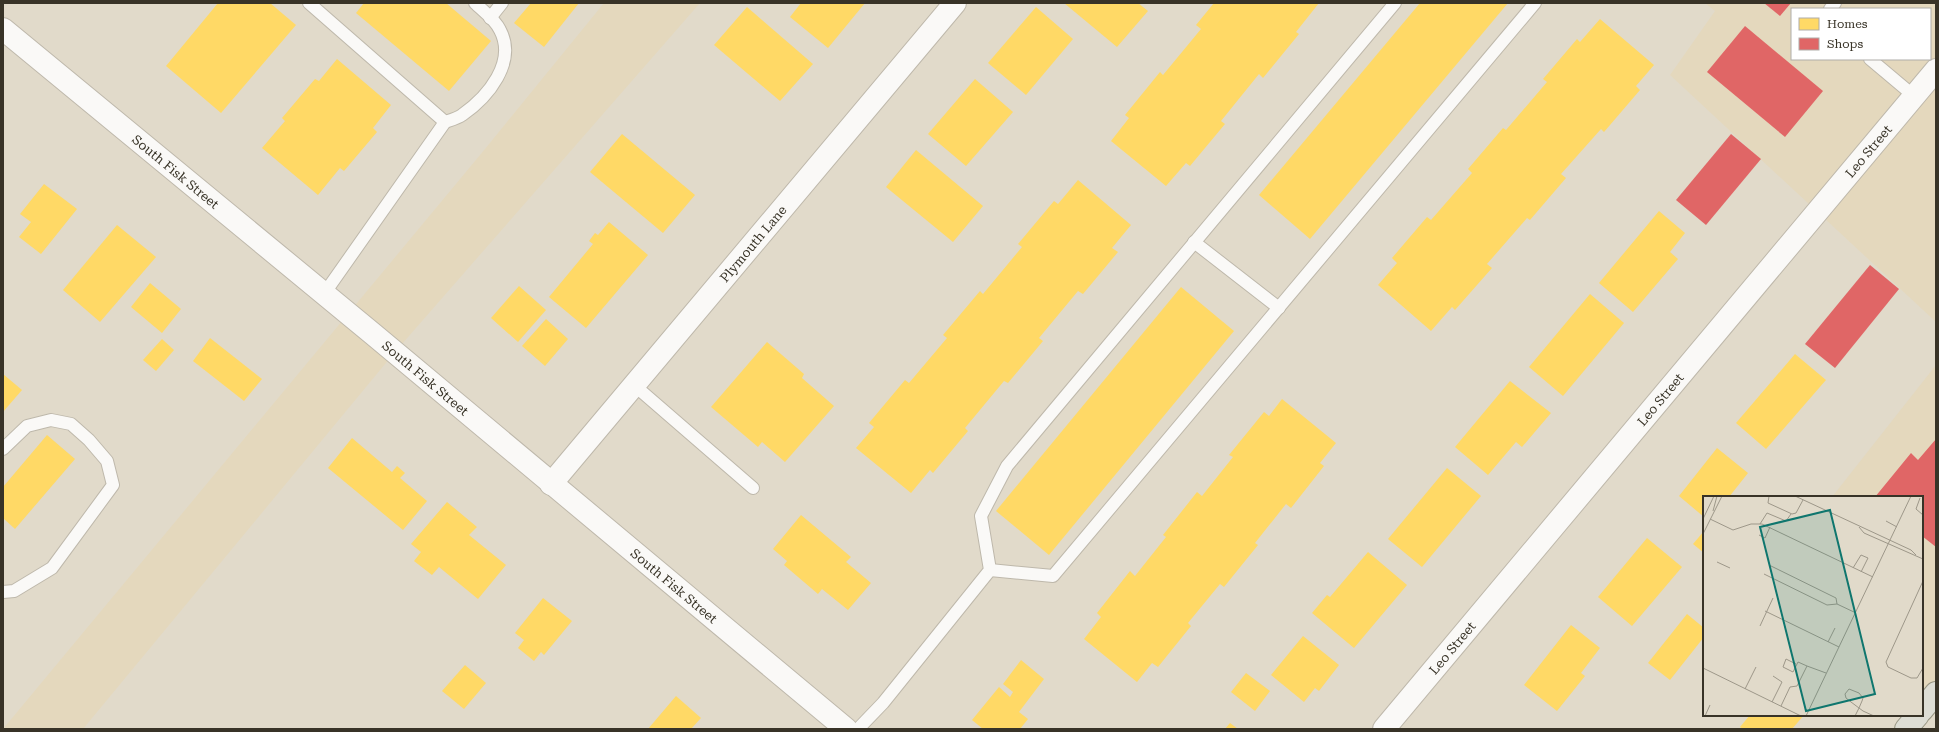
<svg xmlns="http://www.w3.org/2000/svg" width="1939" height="732" font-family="'Roboto Serif',serif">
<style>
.built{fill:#e4d8bd;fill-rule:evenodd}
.homes{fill:#ffd966}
.shops{fill:#e06666}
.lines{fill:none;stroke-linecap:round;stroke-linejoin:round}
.lane-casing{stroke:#beb8ab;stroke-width:14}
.street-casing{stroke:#beb8ab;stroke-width:24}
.primary-casing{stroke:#979582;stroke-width:24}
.lane{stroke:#faf9f7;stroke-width:12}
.street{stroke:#faf9f7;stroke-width:22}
.primary{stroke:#ddddd4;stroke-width:22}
.labels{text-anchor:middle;stroke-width:4;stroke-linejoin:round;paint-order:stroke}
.street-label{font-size:13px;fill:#383327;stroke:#fff}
.inset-road{fill:none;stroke:#9d9789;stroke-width:1}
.view{fill:#0f766e;fill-opacity:0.15;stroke:#0f766e;stroke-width:2}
.inset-edge{fill:none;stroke:#383327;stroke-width:2}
</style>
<rect width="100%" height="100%" fill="#e1daca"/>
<g class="built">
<polygon points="604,3 700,3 395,352 83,729 3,729 485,149"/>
<path d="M1705 3H1936V322L1670 75 1715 11ZM1792 9H1930V59H1792Z"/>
<polygon points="1936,365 1936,693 1922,710 1922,497 1832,497"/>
</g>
<g class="homes">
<polygon points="218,3 270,3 296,25 221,113 166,66"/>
<polygon points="364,3 446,3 491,41 449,91 356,13"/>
<polygon points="531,3 579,3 544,47 514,23"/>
<polygon points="801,3 865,3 828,48 790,17"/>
<polygon points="1064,3 1138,3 1148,11 1117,47"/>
<polygon points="1214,3 1319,3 1296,32 1299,34 1263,78 1259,74 1221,121 1225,124 1190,166 1186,163 1166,186 1111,141 1129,118 1125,115 1160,72 1163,75 1201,29 1196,25"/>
<polygon points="1420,3 1508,3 1310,239 1259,195"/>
<polygon points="747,7 813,64 780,101 714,45"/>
<polygon points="1036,7 1073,39 1026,95 988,63"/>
<polygon points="1600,19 1654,65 1636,86 1640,90 1604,132 1601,129 1561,174 1566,178 1530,220 1527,218 1487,264 1492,268 1455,310 1452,307 1431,331 1378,285 1397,263 1392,258 1427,217 1431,220 1472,173 1468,169 1503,128 1506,130 1547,82 1543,79 1577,39 1580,42"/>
<polygon points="337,59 391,105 373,128 377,132 344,171 340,168 318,195 262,148 285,121 282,118 315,79 319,81"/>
<polygon points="975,79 1013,112 966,166 928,134"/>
<polygon points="622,134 695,195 663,233 590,172"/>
<polygon points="916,150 983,206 953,242 886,187"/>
<polygon points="1078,180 1131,225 1112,248 1118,252 1083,294 1078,291 1039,338 1043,341 1008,383 1004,381 965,428 968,431 933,473 930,470 911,493 856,448 874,427 869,423 905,380 909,383 947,338 943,335 980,291 983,294 1022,247 1018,244 1054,201 1058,204"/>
<polygon points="44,184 77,209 41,254 19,237 31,222 20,214"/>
<polygon points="1659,211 1685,233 1670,252 1678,259 1633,312 1599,283"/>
<polygon points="609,222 648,255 586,328 549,297 593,244 589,241 595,233 598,235"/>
<polygon points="117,225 156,257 100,322 63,290"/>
<polygon points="150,283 181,309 162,333 131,307"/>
<polygon points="519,286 546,310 518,342 491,318"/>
<polygon points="1181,287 1234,331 1049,555 996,511"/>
<polygon points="1590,294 1624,323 1563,396 1529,367"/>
<polygon points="546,319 568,339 545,366 522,346"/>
<polygon points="210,338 262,379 244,401 193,361"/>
<polygon points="162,339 174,350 156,371 143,360"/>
<polygon points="767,342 804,374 802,378 834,406 785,462 762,442 758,447 711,407"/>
<polygon points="1795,354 1826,380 1766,449 1736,423"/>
<polygon points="3,374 22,390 3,412"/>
<polygon points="1510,381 1551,413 1522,447 1516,442 1488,475 1455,447"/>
<polygon points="1282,399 1336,443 1320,463 1324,466 1291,508 1286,504 1255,543 1258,545 1224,587 1220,584 1188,623 1191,626 1158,667 1152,663 1137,682 1084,639 1101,617 1097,613 1130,571 1135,576 1166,537 1163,535 1197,492 1202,496 1233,457 1229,455 1264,412 1269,416"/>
<polygon points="47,435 75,459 15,529 3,518 3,487"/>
<polygon points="352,438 392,472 397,466 405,473 400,478 427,501 403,530 328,468"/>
<polygon points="1717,448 1748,473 1729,497 1704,497 1704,517 1679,496"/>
<polygon points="1447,468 1481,496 1422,567 1388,539"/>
<polygon points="447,502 477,527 469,535 506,565 478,599 439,567 432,575 414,561 421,552 411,544"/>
<polygon points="801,515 851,557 846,562 871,583 848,610 822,589 818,594 784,565 787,561 773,549"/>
<polygon points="1704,531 1704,553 1693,544"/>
<polygon points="1647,538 1682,567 1632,626 1598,597"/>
<polygon points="1368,552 1407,585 1354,648 1312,613 1327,595 1330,597"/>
<polygon points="543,598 572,621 544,655 541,652 534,661 518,648 524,640 515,633"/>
<polygon points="1687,614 1704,628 1704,637 1670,680 1648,663"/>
<polygon points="1571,625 1600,648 1581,673 1585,676 1557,711 1524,685"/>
<polygon points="1303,636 1339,665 1319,691 1315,688 1304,702 1271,675"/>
<polygon points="1021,660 1044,679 1019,712 1028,719 1020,729 983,729 972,720 999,687 1010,697 1013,692 1003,684"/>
<polygon points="465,665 486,683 464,709 442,691"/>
<polygon points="1246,673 1270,691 1255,711 1231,692"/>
<polygon points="676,696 701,718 691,729 648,729"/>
<polygon points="1750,715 1804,715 1792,729 1743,729 1740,727"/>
<polygon points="1230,723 1238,729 1225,729"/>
</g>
<g class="shops">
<polygon points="1764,3 1791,3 1780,16"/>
<polygon points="1745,26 1823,91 1785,137 1707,72"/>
<polygon points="1731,134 1761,159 1706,225 1676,200"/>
<polygon points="1870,265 1899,289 1835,368 1805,344"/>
<polygon points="1936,439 1936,547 1922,536 1922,497 1875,497 1911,453 1918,460"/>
</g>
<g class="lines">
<defs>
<g id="lane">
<polyline points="309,3 445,122 324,294"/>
<polyline points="1830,9 1835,3"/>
<polyline points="490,18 502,3"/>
<polyline points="1870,59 1914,96"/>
<path d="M445 122C451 120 458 118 462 115 488 97 517 62 500 30 495 19 483 11 475 3"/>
<polyline points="1194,242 1279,308"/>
<polyline points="634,385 753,488"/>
<polyline points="3,449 27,426 51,420 71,424 89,440 107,461 113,485 52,568 14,591 3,592"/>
<polyline points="990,570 1053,576 1535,3"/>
<polyline points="858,729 883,703 990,570 981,516 1007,466 1395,3"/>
</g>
<g id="street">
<path id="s1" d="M3 29 373 334 846 729"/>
<path id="s2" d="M551 484 955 3"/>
<path id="s3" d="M1384 729 1936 70"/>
</g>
<g id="primary">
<polyline points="1922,710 1936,693"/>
<polyline points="1906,729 1918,715"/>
</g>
</defs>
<use href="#lane" class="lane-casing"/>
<use href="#street" class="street-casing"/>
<use href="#primary" class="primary-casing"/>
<use href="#lane" class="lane"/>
<use href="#street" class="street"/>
<use href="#primary" class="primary"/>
</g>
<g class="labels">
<g class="street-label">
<text dy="5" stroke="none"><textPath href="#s3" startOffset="754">Leo Street</textPath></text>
<text dy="5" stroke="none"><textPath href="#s1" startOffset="224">South Fisk Street</textPath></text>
<text dy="5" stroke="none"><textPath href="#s2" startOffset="314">Plymouth Lane</textPath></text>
<text dy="5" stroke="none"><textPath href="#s1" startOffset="548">South Fisk Street</textPath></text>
<text dy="5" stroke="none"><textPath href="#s3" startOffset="430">Leo Street</textPath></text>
<text dy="5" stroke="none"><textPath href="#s1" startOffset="872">South Fisk Street</textPath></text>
<text dy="5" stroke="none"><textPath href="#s3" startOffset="106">Leo Street</textPath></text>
</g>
</g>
<g transform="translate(1703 496)">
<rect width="220" height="220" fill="#e1daca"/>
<path class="inset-road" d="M66 0 65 7 89 18 93 17 100 4M92 0 208 54 213 59M217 2 213 13 220 19M10 15 14 0M0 23 11 0M7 23 30 34 48 28H59L170 81M183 25 194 31M57 28 64 17 83 25 88 18M156 31 161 37 220 63M0 38 19 0M56 39 62 42 67 31M14 66 27 72M66 69 133 102 134 108M150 72 158 59 165 62 158 76M61 78 124 109 134 108 153 117M220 85 183 166 185 171 208 182H214L220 172M62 115 136 151M57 130 70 102M125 146 132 132M93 168 83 163 80 171 90 176 95 166 104 170M0 172 98 220M42 193 53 171M69 206 79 186 70 180M78 210 87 191 94 190 104 170 123 177M2 220 7 209M103 220 208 0M152 220 156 212 159 205 160 202 156 197 146 193 142 198 143 202 148 206 160 215 171 220"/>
<path class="view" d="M127 14 172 198 103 215 57 31Z"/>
<rect width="220" height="220" class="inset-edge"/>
</g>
<rect width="1939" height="732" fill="none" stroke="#383327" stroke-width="8"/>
<rect x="1791" y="8" width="140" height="52" fill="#ffffff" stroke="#afada9"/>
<rect x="1799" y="18" width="20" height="12" fill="#ffd966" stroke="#afada9"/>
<text x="1827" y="28" font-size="12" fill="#383327">Homes</text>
<rect x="1799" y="38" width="20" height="12" fill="#e06666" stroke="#afada9"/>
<text x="1827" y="48" font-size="12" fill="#383327">Shops</text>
</svg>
